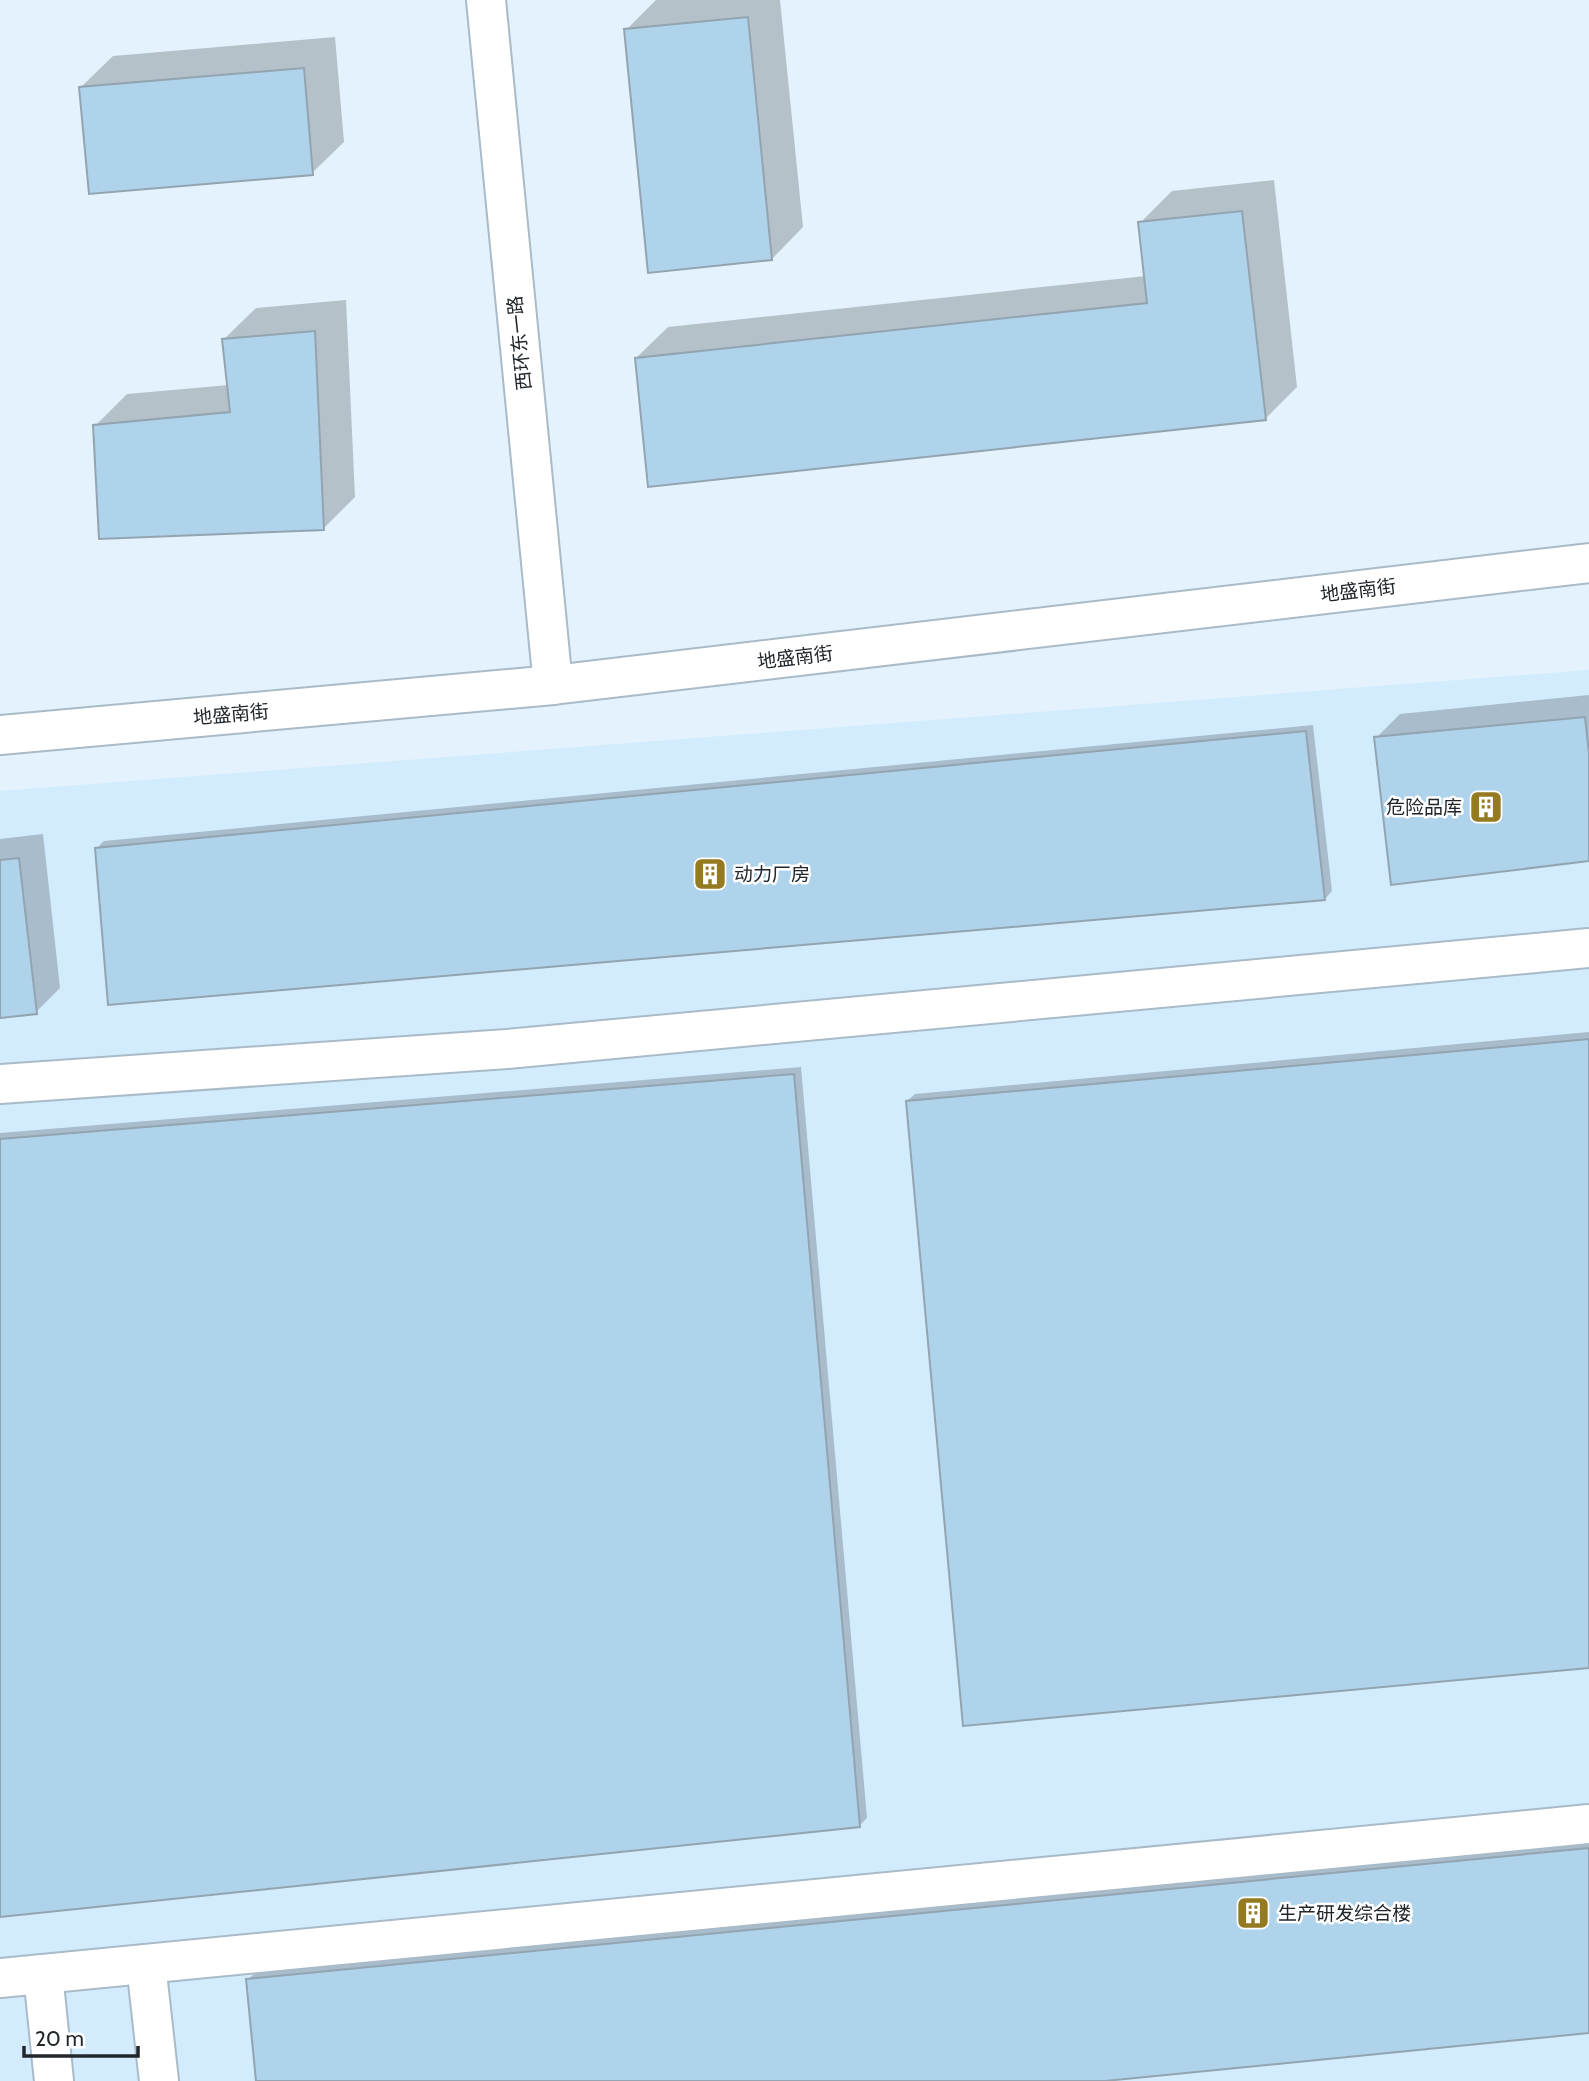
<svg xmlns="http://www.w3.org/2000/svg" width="1589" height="2081" font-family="Cabin,'Noto Sans SC',sans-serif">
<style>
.built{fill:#d2ecfe}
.shadow{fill:#0003}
.building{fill:#afd3eb;stroke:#93a4b1;stroke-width:2}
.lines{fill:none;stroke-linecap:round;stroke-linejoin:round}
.minor-casing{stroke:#a9bbc8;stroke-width:42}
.minor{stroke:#fff;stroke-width:38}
.labels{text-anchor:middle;stroke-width:5;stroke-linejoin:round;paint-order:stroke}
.street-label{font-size:19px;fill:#20262b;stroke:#fff}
.poi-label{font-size:19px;fill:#20262b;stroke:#fff;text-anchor:start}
</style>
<rect width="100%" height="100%" fill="#e3f2fc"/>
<polygon class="built" points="1589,670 1589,2081 0,2081 0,791"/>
<g class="shadow">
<polygon points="656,0 780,0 803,227 772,259 626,30"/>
<polygon points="335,37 344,142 312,173 81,87 113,56"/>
<polygon points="1274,180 1297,387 1265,419 636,358 668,327 1146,276 1140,223 1172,191"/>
<polygon points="346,300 355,497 323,529 95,426 127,394 229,385 224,339 256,308"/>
<polygon points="1589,695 1589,859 1376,738 1400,714"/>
<polygon points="1313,725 1332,891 1325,899 96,849 104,841"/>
<polygon points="43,834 60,988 36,1012 0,1017 0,839"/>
<polygon points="1589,1032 1589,1666 907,1101 915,1094"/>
<polygon points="801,1067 867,1818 860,1825 0,1915 0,1133"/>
<polygon points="1589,1808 1589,2031 1087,2081 258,2081 248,1980 292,1935"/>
</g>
<g class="building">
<polygon points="748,17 772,260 648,273 624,29"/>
<polygon points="304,68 313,175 89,194 79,87"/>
<polygon points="1242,211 1266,420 648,487 635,358 1147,303 1138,222"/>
<polygon points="315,331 324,530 99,539 93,425 230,412 222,339"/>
<polygon points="1585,717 1589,754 1589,861 1391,885 1374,737"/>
<polygon points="1306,731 1325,900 108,1005 95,848"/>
<polygon points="19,858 37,1014 0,1018 0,860"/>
<polygon points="1589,1039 1589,1668 963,1726 906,1101"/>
<polygon points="794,1074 860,1827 0,1917 0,1139"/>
<polygon points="1589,1848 1589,2033 1105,2081 256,2081 246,1979"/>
</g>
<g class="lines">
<defs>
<g id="minor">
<polyline points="486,0 553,685"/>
<polyline points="0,735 553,685 1589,563"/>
<polyline points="0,1084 507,1049 1589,948"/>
<polyline points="146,1964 159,2081"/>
<polyline points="43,1974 54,2081"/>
<polyline points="0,1978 1589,1824"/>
</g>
</defs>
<use href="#minor" class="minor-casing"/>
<use href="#minor" class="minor"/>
</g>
<defs>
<symbol id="building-square" viewBox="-11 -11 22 22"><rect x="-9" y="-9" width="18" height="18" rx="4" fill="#947a21" stroke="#fff"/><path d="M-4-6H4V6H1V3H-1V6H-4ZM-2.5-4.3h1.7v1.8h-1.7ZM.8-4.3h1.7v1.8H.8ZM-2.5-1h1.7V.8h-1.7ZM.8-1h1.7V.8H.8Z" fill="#fff"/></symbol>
</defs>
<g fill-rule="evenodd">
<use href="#building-square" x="1467" y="788" width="38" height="38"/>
<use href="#building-square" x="691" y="855" width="38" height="38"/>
<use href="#building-square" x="1234" y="1894" width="38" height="38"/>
</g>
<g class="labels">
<g class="street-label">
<text transform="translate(519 343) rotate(-96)" y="7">西环东一路</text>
<text transform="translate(1358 590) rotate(-7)" y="7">地盛南街</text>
<text transform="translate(795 657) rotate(-7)" y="7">地盛南街</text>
<text transform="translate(231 714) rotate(-5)" y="7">地盛南街</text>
</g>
<g class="poi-label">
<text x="1462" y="814" text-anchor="end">危险品库</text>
<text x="734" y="881">动力厂房</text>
<text x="1278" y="1920">生产研发综合楼</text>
</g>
</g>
<path d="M24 2046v10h114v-10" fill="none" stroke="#20262b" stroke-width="3.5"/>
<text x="35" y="2046" font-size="21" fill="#20262b" stroke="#ffffff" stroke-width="5" paint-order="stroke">20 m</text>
</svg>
